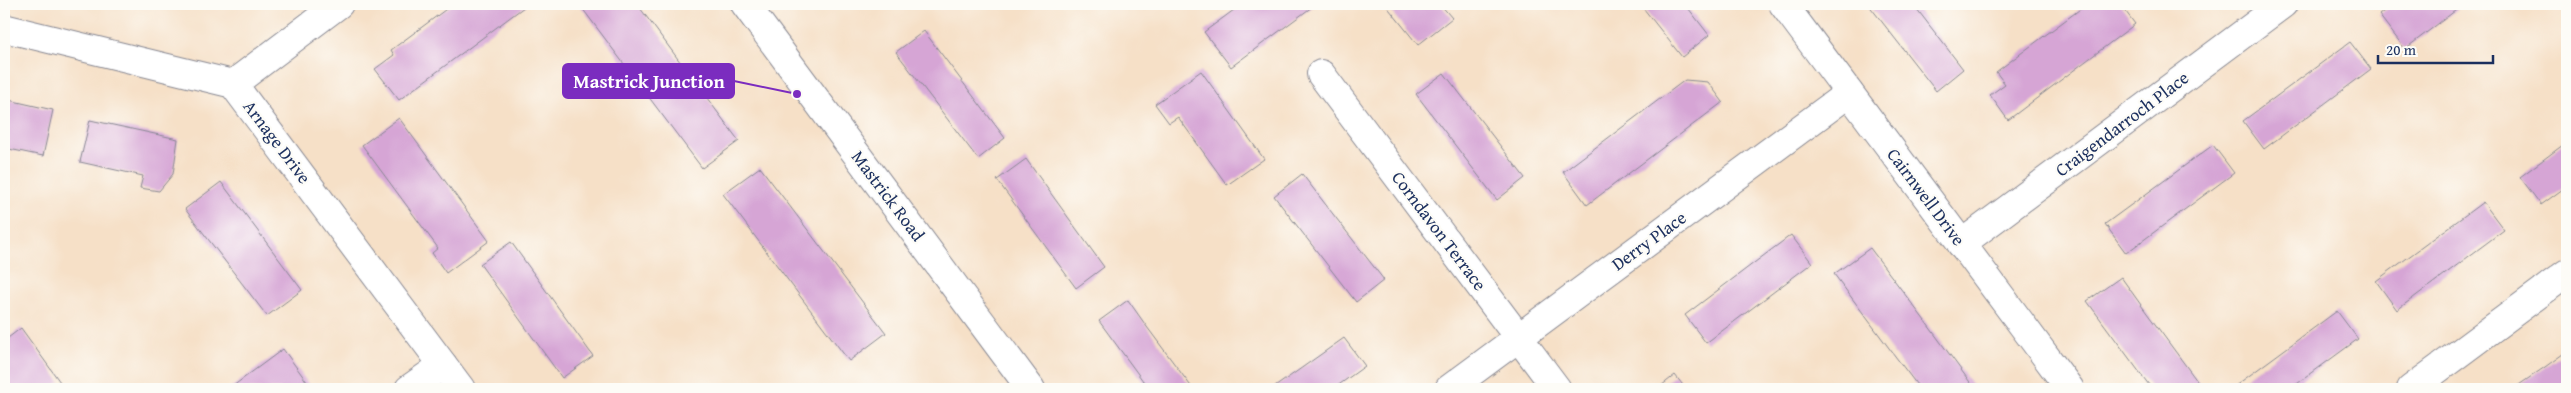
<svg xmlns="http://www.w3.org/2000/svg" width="2571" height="393" font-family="'Gentium Book Plus',serif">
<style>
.building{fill:#d6a5d5}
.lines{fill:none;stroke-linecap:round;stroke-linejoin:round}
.minor-casing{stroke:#888892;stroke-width:30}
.minor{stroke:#fff;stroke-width:28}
.labels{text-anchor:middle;stroke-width:4.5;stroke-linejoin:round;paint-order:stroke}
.street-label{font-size:18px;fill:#1b2f5e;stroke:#fdfcf7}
.leader{fill:none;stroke:#7b2cbf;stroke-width:2}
.callout-dot{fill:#7b2cbf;stroke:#fdfcf7;stroke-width:2}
.callout{fill:#7b2cbf;stroke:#7b2cbf;stroke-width:2}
.callout-label{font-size:19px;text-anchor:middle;font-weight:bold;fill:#fff}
</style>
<rect width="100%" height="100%" fill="#fdfcf7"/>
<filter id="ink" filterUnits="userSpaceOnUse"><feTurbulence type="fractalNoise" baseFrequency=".02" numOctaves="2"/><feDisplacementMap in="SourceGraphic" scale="10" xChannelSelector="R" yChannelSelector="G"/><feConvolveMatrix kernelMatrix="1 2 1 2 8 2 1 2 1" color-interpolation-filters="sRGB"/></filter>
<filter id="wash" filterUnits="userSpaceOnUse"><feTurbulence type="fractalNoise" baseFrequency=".0096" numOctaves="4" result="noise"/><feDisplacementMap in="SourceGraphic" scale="20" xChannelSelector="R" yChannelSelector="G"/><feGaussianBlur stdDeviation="1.12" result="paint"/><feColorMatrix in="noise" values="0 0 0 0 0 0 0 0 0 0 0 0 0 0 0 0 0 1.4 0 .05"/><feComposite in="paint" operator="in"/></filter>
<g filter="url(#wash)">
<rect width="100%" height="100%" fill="#f6e0c7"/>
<g id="blocks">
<g class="building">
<polygon points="453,4 528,4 399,100 375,69 394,55 391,50"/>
<polygon points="579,4 637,4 739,141 702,168"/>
<polygon points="1242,4 1316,4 1231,67 1204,32"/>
<polygon points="1385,4 1440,4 1452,18 1418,45"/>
<polygon points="1640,4 1685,4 1709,35 1682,57"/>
<polygon points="1868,4 1913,4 1963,69 1936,91"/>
<polygon points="2087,4 2120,4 2135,24 2008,120 1990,95 2005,84 1996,72"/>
<polygon points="2393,4 2464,4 2405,49 2379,15"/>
<polygon points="924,31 1005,138 978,159 896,52"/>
<polygon points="2350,42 2371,69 2264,149 2243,121"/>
<polygon points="1201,71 1264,159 1227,185 1178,117 1169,123 1155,104"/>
<polygon points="1444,73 1525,178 1497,200 1416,94"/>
<polygon points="1685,80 1708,82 1723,102 1587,205 1563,172"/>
<polygon points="4,99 53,110 43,156 4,148"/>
<polygon points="399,118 489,241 446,273 432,253 438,248 362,145"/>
<polygon points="90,120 178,139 173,174 159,191 140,188 143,176 80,162"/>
<polygon points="2567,142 2567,186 2541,205 2520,177"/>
<polygon points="2213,145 2234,173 2126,253 2105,224"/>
<polygon points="1026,159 1104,267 1076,288 997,180"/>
<polygon points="760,167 886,333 849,361 723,194"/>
<polygon points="1302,174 1384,280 1356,302 1274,196"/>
<polygon points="221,182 302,290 267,316 185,209"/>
<polygon points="2483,202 2504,230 2397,310 2376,281"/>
<polygon points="1791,235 1812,263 1706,343 1685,315"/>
<polygon points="511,242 593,356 562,378 480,264"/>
<polygon points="1870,248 1925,321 1975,389 1920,389 1889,348 1834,274"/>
<polygon points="2121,277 2141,305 2203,389 2152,389 2129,358 2087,301"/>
<polygon points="1128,300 1147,327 1193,389 1149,389 1099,321"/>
<polygon points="2337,311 2358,339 2290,389 2231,389"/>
<polygon points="21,328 60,382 49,389 11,389 4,379 4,341"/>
<polygon points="1344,338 1365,366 1333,389 1272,389"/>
<polygon points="283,349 310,386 305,389 229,389"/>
<polygon points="2567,351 2567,389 2513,389 2545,367"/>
<polygon points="1675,375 1686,389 1657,389"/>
<polygon points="590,384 594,389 582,389"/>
</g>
</g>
</g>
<g filter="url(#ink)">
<use href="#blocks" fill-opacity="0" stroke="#888892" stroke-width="1"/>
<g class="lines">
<defs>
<g id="minor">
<polyline points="745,4 1031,389"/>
<polyline points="1783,4 2070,389"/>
<polyline points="4,28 233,84 461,389"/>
<polyline points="1321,74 1557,389"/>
<polyline points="233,84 339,4"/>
<polyline points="1961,244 2283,4"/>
<polyline points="409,389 443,365"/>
<polyline points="1449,389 1849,93"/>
<polyline points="2411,389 2567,273"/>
</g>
</defs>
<use href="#minor" class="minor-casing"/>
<use href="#minor" class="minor"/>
</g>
</g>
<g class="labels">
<g class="street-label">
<text transform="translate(2122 124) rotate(-37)" y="6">Craigendarroch Place</text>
<text transform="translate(277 142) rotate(53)" y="6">Arnage Drive</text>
<text transform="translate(888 196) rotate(53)" y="6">Mastrick Road</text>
<text transform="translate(1926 197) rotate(53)" y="6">Cairnwell Drive</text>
<text transform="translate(1439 231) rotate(53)" y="6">Corndavon Terrace</text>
<text transform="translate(1649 241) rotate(-36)" y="6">Derry Place</text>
</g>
</g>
<path class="leader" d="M797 94L734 81"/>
<circle class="callout-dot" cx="797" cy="94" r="5"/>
<rect class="callout" x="563" y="64" width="171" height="34" rx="5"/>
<g class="callout-label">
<text x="649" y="88">Mastrick Junction</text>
</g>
<rect width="2571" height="393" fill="none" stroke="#fdfcf7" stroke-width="20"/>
<path d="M2378 55v8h115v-8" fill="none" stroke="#1b2f5e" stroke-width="2.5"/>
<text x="2386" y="55" font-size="15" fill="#1b2f5e" stroke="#fdfcf7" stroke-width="4" paint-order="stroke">20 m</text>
</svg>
